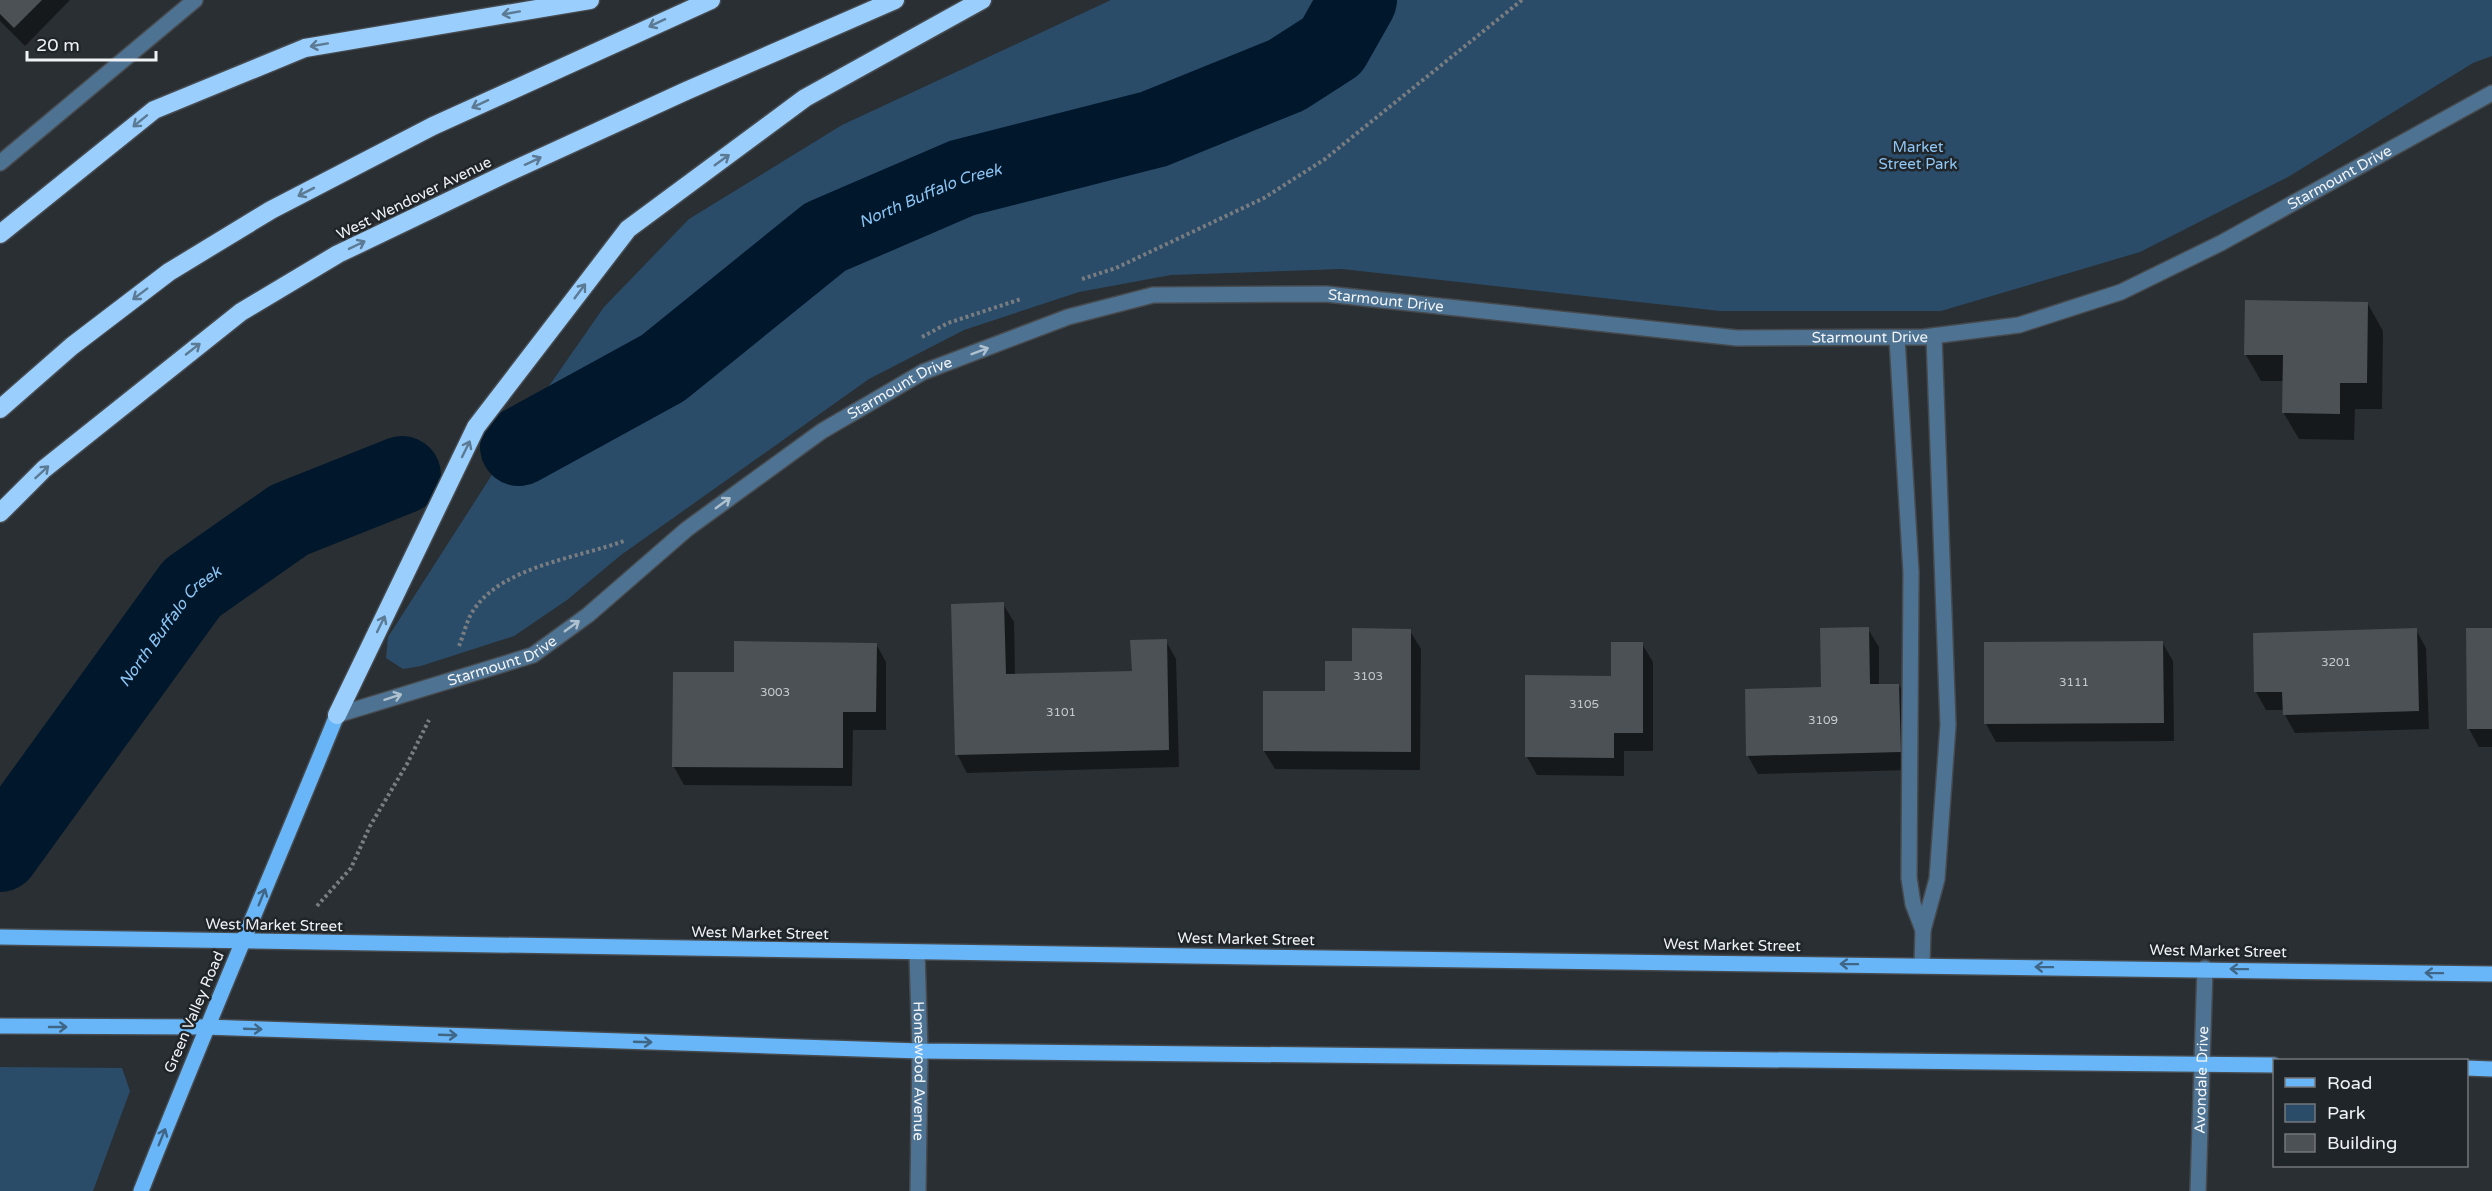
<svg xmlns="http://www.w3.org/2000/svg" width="2492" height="1191" font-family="'Varela Round',sans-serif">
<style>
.green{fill:#2a4c68}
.shadow{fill:#0007}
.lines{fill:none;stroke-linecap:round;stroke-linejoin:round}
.river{stroke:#01182c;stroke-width:78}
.building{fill:#4b5155}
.service-casing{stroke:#464a4e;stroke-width:18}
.minor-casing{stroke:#464a4e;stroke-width:18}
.primary-casing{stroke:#464a4e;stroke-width:18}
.motorway-casing{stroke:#464a4e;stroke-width:21}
.path{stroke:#797d81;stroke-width:4;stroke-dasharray:3 3;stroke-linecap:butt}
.service{stroke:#4e7392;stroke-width:15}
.minor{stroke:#4e7392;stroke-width:15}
.primary{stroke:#68b6f7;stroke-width:15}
.motorway{stroke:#99cefd;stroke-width:18}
.oneway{stroke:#5c7a93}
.oneway2{stroke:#afc0ce}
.oneway3{stroke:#406686}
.labels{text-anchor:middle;stroke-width:5;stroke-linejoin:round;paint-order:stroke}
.number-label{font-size:12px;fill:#c7cace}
.park-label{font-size:15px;fill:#8ec6f6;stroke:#202529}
.street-label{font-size:15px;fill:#f0f3f6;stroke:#202529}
.water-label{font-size:16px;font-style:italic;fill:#8dc5f5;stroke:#202529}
</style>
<rect width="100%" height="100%" fill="#2a2f33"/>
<g class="green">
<polygon points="1111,0 2492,0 2492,56 2473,63 2288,177 2140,252 1941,311 1720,311 1342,269 1171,275 1079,292 964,330 869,379 621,555 567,600 514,636 421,666 403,669 386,658 388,637 549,386 604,307 689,219 842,125"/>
<polygon points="0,1067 122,1068 130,1091 93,1191 0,1191"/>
</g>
<g class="shadow">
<polygon points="0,0 70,0 25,46 0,21"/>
<polygon points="2368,304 2383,331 2382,409 2355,409 2354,440 2299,439 2283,412 2284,381 2261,381 2246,355"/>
<polygon points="1003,604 1014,622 1015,675 1133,673 1166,641 1176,659 1179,767 967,773 957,754"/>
<polygon points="1868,629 1879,647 1879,686 1899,685 1909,704 1911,770 1758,774 1748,756 1823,689"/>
<polygon points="2492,629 2492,747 2479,747 2469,729"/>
<polygon points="2416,630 2426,648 2429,729 2295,733 2285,715 2284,710 2266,710 2256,692"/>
<polygon points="1410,631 1421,649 1420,770 1275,769 1264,751 1326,692"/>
<polygon points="2162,642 2173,661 2174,741 1996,742 1986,724"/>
<polygon points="876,644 886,662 886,730 853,730 852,786 684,785 674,767 736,674"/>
<polygon points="1642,644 1653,662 1653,751 1624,751 1624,776 1537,775 1527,757 1612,677"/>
</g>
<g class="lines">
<g class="river">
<path id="s1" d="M519 447 663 368 825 237 962 178 1154 129 1287 75 1332 46 1358 0"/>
<path id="s2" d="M0 853 192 588 289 520 402 475"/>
</g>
</g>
<g class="building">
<polygon points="0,0 42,0 14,28 0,14"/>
<polygon points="2245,300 2368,302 2367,383 2340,383 2340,414 2282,413 2283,355 2244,355"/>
<polygon points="1004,602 1006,674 1132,671 1130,640 1167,639 1169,750 955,755 951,604"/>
<polygon points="1869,627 1870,684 1899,684 1901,752 1746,756 1745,689 1821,687 1820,628"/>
<polygon points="1352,628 1411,629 1411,752 1263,751 1263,691 1325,691 1325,661 1352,661"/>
<polygon points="2417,628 2419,711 2283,715 2282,692 2254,692 2253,633"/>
<polygon points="2466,628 2492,628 2492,729 2467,729"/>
<polygon points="734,641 877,643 876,712 843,712 843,768 672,767 673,672 734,672"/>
<polygon points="2163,641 2164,723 1984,724 1984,642"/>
<polygon points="1611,642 1643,642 1643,733 1614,733 1614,758 1525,757 1525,675 1611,676"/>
</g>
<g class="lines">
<defs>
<g id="service">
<polyline points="1897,338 1911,572 1909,878 1913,904 1923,930"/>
<polyline points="1922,965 1923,930 1937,879 1948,725 1934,336"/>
</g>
<g id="minor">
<polyline points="0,163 195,0"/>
<path id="s3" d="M337 715 533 655 588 615 687 529 822 431 923 372 1068 317 1153 295 1326 294 1737 338 1924 337 2019 325 2121 292 2221 243 2492 93"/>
<path id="s4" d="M917 953 920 1051 918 1191"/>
<path id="s5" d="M2198 1191 2205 968"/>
</g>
<g id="primary">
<path d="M0 937C831 957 1661 958 2492 974"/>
<polyline points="0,1026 205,1027 920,1051 2274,1065"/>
<polyline points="2466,1068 2492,1069"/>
<path d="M141 1191C204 1031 272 874 337 715"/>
</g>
<g id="motorway">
<polyline points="0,234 154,110 305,48 590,0"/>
<polyline points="0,409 72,346 169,272 271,210 433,126 711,0"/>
<polyline points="0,513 44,469 241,312 338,254 505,174 686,91 895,0"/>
<polyline points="337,715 476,427 628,229 805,98 982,0"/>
</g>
</defs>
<use href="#service" class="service-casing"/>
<use href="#minor" class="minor-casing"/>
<use href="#primary" class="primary-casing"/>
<use href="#motorway" class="motorway-casing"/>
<g class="path">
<polyline points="1082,279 1116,268 1264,198 1325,159 1522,0"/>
<polyline points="922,337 948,323 1021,299"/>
<path d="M459 646C464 634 467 618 475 608 505 566 577 558 624 541"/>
<polyline points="317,906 351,868 370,826 407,764 429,720"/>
</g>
<use href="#service" class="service"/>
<use href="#minor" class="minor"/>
<use href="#primary" class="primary"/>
<use href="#motorway" class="motorway"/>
</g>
<defs><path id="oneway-shaft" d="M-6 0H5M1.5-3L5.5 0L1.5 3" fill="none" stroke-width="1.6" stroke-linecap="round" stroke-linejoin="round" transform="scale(1.5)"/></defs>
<g class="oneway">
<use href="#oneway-shaft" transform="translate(511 13) rotate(170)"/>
<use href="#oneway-shaft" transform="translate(657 23) rotate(155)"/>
<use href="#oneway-shaft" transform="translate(319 45) rotate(170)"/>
<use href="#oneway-shaft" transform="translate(480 104) rotate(155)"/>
<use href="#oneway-shaft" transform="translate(140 121) rotate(141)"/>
<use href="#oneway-shaft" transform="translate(722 160) rotate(-36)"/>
<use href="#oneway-shaft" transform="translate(533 161) rotate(-25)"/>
<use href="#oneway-shaft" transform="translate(306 192) rotate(153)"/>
<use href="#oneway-shaft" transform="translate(357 245) rotate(-26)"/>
<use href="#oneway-shaft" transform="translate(580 291) rotate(-53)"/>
<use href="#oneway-shaft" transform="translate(140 294) rotate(143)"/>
<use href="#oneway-shaft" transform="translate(193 349) rotate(-38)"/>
<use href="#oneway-shaft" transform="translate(466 449) rotate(-64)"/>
<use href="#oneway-shaft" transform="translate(42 472) rotate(-43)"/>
<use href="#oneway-shaft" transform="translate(381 624) rotate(-64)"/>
</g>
<g class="oneway2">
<use href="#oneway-shaft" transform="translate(980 351) rotate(-21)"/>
<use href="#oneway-shaft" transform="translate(723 503) rotate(-36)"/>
<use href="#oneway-shaft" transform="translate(572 626) rotate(-36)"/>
<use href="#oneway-shaft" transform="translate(393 697) rotate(-18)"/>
</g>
<g class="oneway3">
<use href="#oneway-shaft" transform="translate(262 897) rotate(-68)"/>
<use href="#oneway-shaft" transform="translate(1849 964) rotate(-179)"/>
<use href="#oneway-shaft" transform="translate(2044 967) rotate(-179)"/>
<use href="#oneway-shaft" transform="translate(2239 969) rotate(-179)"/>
<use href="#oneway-shaft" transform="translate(2434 973) rotate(-179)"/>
<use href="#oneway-shaft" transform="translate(58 1027)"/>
<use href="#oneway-shaft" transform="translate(253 1029) rotate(2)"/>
<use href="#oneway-shaft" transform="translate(448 1035) rotate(2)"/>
<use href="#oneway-shaft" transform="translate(643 1042) rotate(2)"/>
<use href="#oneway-shaft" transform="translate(162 1137) rotate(-68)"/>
</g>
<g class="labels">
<g class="number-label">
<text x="2336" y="666">3201</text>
<text x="1368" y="680">3103</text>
<text x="2074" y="686">3111</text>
<text x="775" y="696">3003</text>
<text x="1584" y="708">3105</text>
<text x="1061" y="716">3101</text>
<text x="1823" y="724">3109</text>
</g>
<g class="park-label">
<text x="1918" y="152">Market<tspan x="1918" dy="17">Street Park</tspan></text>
</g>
<g class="street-label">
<text dy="5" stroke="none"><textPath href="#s3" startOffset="2154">Starmount Drive</textPath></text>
<text transform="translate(414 198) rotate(-26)" y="5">West Wendover Avenue</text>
<text dy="5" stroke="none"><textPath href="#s3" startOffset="1164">Starmount Drive</textPath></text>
<text dy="5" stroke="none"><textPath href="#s3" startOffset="1650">Starmount Drive</textPath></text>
<text dy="5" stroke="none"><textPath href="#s3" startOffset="660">Starmount Drive</textPath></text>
<text dy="5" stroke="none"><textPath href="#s3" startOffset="174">Starmount Drive</textPath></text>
<text transform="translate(274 925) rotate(1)" y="5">West Market Street</text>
<text transform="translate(760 933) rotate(1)" y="5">West Market Street</text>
<text transform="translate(1246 939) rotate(1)" y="5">West Market Street</text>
<text transform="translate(1732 945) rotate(1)" y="5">West Market Street</text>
<text transform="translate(2218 951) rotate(1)" y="5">West Market Street</text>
<text transform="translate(194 1012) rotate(-67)" y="5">Green Valley Road</text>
<text dy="5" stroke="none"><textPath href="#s4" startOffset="118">Homewood Avenue</textPath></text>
<text dy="5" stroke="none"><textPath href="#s5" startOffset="111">Avondale Drive</textPath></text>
</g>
<g class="water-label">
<text dy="6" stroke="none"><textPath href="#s1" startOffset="486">North Buffalo Creek</textPath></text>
<text dy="6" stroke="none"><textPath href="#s2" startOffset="284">North Buffalo Creek</textPath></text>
</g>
</g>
<rect x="2273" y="1059" width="195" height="108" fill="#202529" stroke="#73777b" stroke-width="1.5"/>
<rect x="2285" y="1078" width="30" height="9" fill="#68b6f7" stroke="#73777b" stroke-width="1.5"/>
<text x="2327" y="1089" font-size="18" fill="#f0f3f6">Road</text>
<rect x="2285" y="1104" width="30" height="18" fill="#2a4c68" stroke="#73777b" stroke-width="1.5"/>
<text x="2327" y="1119" font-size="18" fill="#f0f3f6">Park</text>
<rect x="2285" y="1134" width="30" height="18" fill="#4b5155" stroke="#73777b" stroke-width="1.5"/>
<text x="2327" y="1149" font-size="18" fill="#f0f3f6">Building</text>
<path d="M27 51v9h129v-9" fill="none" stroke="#f0f3f6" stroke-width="3"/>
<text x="36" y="51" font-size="18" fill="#f0f3f6" stroke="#202529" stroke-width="4.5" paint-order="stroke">20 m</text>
</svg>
